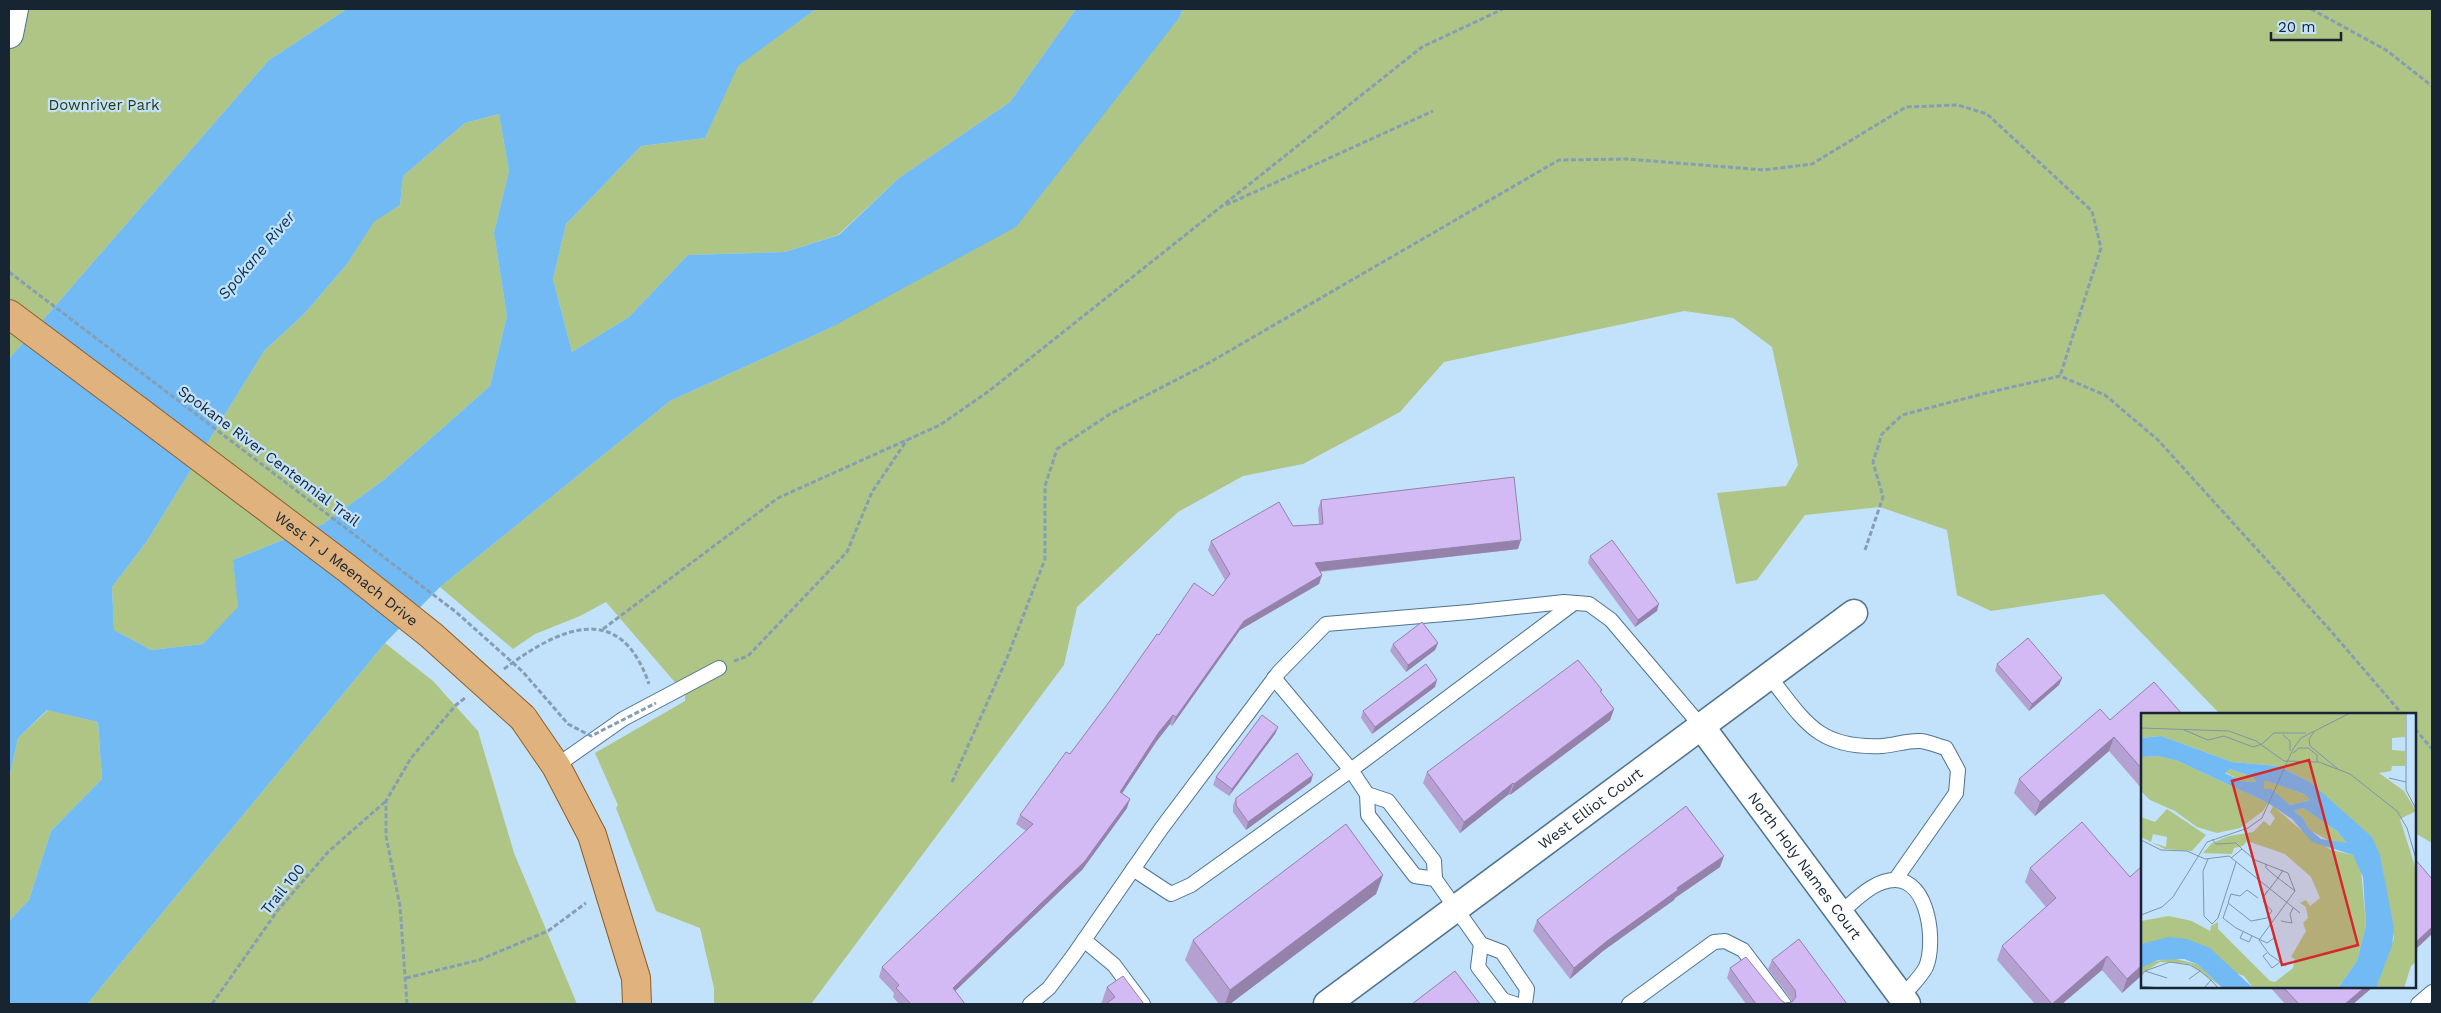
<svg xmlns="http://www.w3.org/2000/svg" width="2441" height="1013" font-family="'Work Sans',sans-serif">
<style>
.green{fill:#afc585}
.water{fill:#71baf4;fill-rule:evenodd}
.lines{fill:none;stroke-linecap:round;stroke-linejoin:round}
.service-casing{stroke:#4f7390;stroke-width:16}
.minor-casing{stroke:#4f7390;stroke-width:29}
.tertiary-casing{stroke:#4f7390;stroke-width:30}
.primary-casing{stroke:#8c5f2a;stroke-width:30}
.path{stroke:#859eb3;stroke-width:3;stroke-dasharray:5 2.5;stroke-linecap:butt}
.service{stroke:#fff;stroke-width:14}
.minor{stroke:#fff;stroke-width:26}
.tertiary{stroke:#fff;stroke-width:28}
.primary{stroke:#e0b27d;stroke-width:28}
.primary-bridge-casing{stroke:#8c5f2a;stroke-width:30;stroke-linecap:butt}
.path-bridge{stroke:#859eb3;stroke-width:3;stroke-dasharray:5 2.5;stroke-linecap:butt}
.primary-bridge{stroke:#e0b27d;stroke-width:28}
.wall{fill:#b5a0d2}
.shaded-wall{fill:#9482ab}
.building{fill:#d3baf4;stroke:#9482ab}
.labels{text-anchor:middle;stroke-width:4.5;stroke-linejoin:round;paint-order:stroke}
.park-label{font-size:15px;fill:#2e3b0e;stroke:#c2e1fb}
.street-label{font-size:15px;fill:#162531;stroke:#c2e1fb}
.water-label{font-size:16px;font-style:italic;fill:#08324e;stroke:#c2e1fb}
.inset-road{fill:none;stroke:#7d96aa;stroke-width:1}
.view{fill:#d62828;fill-opacity:0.15;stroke:#d62828;stroke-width:2.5}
.inset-edge{fill:none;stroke:#162531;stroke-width:2.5}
</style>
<rect width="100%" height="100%" fill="#c2e1fb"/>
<g class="green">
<polygon points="9,9 347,9 269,60 9,359"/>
<polygon points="816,9 1076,9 1010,102 899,178 838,235 785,252 688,255 629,317 572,352 553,279 566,224 641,146 705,138 737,66"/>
<polygon points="1183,9 2432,9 2432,843 2415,833 2415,714 2220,714 2104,594 1991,611 1957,595 1947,530 1880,507 1805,515 1757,580 1736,584 1717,493 1786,486 1798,465 1772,347 1733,318 1684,311 1444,362 1400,412 1303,464 1243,476 1178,512 1077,607 1064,665 811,1004 714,1004 714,988 700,928 656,911 616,808 618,805 595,753 685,701 685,694 606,602 580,616 535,634 513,649 440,587 670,401 832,327 1179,18"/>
<polygon points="499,114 509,171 494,233 507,316 490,386 385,479 323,524 233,560 239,607 203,644 151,650 114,630 112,587 147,541 264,351 305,313 347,264 374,221 400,205 403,176 465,123"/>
<polygon points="385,643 433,681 478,731 514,853 577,1004 87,1004"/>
<polygon points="48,710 98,722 102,779 51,831 29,900 9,921 9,778 18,738"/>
</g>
<path class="water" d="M347 9H816L738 66 705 138 641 146 566 224 553 279 572 352 629 317 688 255 785 252 839 235 899 178 1010 102 1076 9H1183L1179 18 1016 227 832 327 670 401 440 587 385 643 87 1004H9V921L29 900 51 831 102 779 98 722 47 710 18 738 9 778V359L269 60ZM499 114 509 171 494 233 507 316 490 386 385 479 323 524 233 560 238 607 203 644 151 650 114 630 112 587 147 541 264 351 305 313 347 264 374 222 400 205 403 176 465 123Z"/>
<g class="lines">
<defs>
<g id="service">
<path d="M1769 676C1805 722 1818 749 1882 746 1895 745 1908 740 1921 741 1929 742 1938 746 1946 748L1958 770 1956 793 1895 880"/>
<polyline points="556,766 623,719 719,668"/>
<polyline points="1367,794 1388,801 1434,861 1435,879 1481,944 1502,952 1527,989 1525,1004"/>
<polyline points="1133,869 1171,894 1191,885 1351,770 1274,678"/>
<polyline points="1435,879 1415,876 1368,815 1367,794 1351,770 1574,603"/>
<path d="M1840 913C1855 901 1873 880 1895 880 1929 880 1936 943 1926 967 1921 977 1909 988 1902 997"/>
<polyline points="1084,940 1114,965 1143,1004"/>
<polyline points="1481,944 1478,967 1503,1000 1515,1004"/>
<polyline points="1030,1004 1049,988 1073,956 1161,829 1279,672 1326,624 1469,612 1564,602 1589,604 1611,620 1701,726"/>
<polyline points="1629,1004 1714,942 1725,941 1743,950 1784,1004"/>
<polyline points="2418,1004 2432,992"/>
</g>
<g id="minor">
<path id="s1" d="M1701 726 1907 1004"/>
<path id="s2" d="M1327 1004 1854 613"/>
</g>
<polyline id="tertiary" points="9,34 14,9"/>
<g id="primary">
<polyline points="9,314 132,406"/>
<polyline points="523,718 556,766 592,835 636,978 637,1004"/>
</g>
</defs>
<use href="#service" class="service-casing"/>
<use href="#minor" class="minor-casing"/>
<use href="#tertiary" class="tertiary-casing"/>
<use href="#primary" class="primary-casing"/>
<g class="path">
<polyline points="2311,9 2386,50 2432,86"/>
<polyline points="1226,205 1433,111"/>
<polyline points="1865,550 1883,497 1873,462 1882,434 1902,415 1982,394 2060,376 2105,395 2158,440 2330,630 2402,714"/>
<polyline points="603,629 778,498 940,425 989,391 1422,47 1503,9"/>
<polyline points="734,661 748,656 847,552 872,492 907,440"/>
<path d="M504 669C559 628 620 599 649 684"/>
<polyline points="2415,729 2432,749"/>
<polyline points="952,782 1007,658 1045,559 1045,486 1057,449 1110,414 1205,365 1559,160 1627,159 1764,170 1812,164 1906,107 1958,105 1987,114 2092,211 2101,248 2060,376"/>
<polyline points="406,978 479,960 548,931 586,903"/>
<polyline points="212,1004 278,910 328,852 386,801"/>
<polyline points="407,1004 400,906 386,836 386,801 411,758 456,705 465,698"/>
</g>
<use href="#service" class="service"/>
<use href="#minor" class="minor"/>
<use href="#tertiary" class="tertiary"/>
<use href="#primary" class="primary"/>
<defs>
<g id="primary-bridge">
<path id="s3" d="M132 406 348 569 431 635 523 718"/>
</g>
</defs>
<use href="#primary-bridge" class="primary-bridge-casing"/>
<polyline class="path-bridge" points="9,272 456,612 523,672 568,724 591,736 656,703"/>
<use href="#primary-bridge" class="primary-bridge"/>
</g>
<g class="wall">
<polygon points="1321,500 1518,549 1320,572 1322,575 1319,584 1240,630 1172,726 1170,724 1156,742 1122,793 1127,808 1082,870 955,991 965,1004 899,1004 893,997 894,993 879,977 882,967 1026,831 1016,824 1020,815 1070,754 1159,635 1213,596 1225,580 1208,550 1211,541 1293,526 1319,524 1318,509"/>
<polygon points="1590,556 1657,611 1635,627 1588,563"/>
<polygon points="1438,643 1435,650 1406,672 1390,651 1393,644"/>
<polygon points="1997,664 2062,678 2059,685 2029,711 1995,671"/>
<polygon points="1435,687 1372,734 1361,718 1363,711"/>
<polygon points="1602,690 1601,692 1614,709 1610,720 1510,795 1509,794 1460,833 1423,783 1427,772"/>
<polygon points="2142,714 2142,789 2109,751 2035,816 2014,793 2019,779 2110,720"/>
<polygon points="1278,727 1275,734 1229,796 1213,785 1216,777"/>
<polygon points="1311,782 1246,830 1233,812 1233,805 1236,798"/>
<polygon points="1720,867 1675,898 1674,900 1603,951 1570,979 1533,931 1537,920"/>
<polygon points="2030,868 2142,975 2122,993 2102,970 2062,1004 2035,1004 1997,960 2002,946 2046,907 2025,882"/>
<polygon points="1383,875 1376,894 1230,1004 1219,1004 1185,960 1193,940"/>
<polygon points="1772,960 1847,1004 1746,1004 1727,978 1730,968 1785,1003 1792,1002 1791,999 1768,969"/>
<polygon points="1107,987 1144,1004 1101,1004"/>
<polygon points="2270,987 2373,987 2353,1004 2285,1004"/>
</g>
<g class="shaded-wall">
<polygon points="1521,540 1518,549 1312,572 1315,563"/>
<polygon points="1322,575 1319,584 1240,630 1172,726 1176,717 1244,621"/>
<polygon points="1659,604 1657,611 1635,627 1638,620"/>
<polygon points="1438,643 1435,650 1406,672 1408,665"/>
<polygon points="2062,678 2059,685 2029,711 2032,704"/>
<polygon points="1437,680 1435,687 1372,734 1375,727"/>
<polygon points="1614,709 1610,720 1510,795 1514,784"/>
<polygon points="1173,715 1170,724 1156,742 1117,801 1120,792 1159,732"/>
<polygon points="1278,727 1275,734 1229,796 1232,789"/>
<polygon points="2114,737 2109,751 2035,816 2040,802"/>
<polygon points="1313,775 1311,782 1246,830 1248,822"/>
<polygon points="1513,783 1509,794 1460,833 1464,822"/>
<polygon points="1130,799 1127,808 1082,870 949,997 953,988"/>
<polygon points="1724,856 1720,867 1675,898 1674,900 1603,951 1570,979 1574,968 1607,941 1677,888"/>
<polygon points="1383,875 1376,894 1230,1004 1225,1004 1230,990"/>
<polygon points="2432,927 2432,934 2415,950 2415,943"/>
<polygon points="2107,956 2102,970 2062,1004 2052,1004"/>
<polygon points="2142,965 2142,975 2122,993 2127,979"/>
<polygon points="2365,987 2373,987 2353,1004 2345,1004"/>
</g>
<g class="building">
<polygon points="1514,477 1521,540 1315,563 1322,575 1244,621 1176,717 1173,715 1159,732 1120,792 1130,799 1085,861 953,988 965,1004 911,1004 896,988 899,985 882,967 1033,824 1020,815 1066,752 1070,754 1112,698 1157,634 1159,635 1194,583 1213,596 1230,574 1211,541 1279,502 1293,526 1323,524 1321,500"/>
<polygon points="1612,540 1659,604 1638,620 1590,556"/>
<polygon points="1422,622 1438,643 1408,665 1393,644"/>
<polygon points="2028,638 2062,678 2032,704 1997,664"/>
<polygon points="1578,660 1602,690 1600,691 1614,709 1514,784 1513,783 1464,822 1427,772"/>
<polygon points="1426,664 1437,680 1375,727 1363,711"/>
<polygon points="2154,682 2182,714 2142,714 2142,769 2114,737 2040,802 2019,779 2100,709 2110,720"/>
<polygon points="1262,715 1278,727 1232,789 1216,777"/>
<polygon points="1297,753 1313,775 1248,822 1236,805 1236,798"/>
<polygon points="1686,806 1724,856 1677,888 1678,890 1607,941 1574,968 1537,920"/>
<polygon points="2082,822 2130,877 2142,866 2142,965 2127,979 2107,956 2052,1004 2002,946 2056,898 2030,868"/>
<polygon points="1346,824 1383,875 1230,990 1193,940"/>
<polygon points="2415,859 2432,879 2432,927 2415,943"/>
<polygon points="1799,939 1847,1004 1756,1004 1730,968 1746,957 1781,1000 1785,1003 1792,1002 1796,997 1795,990 1772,960"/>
<polygon points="1455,971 1480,1004 1412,1004"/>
<polygon points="1123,976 1144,1004 1106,1004 1115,997 1107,987"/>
<polygon points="2283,987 2365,987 2345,1004 2299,1004"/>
</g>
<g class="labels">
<g class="park-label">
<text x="104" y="110">Downriver Park</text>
</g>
<g class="street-label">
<text transform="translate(269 456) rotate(37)" y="5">Spokane River Centennial Trail</text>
<text dy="5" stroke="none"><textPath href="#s3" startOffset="269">West T J Meenach Drive</textPath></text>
<text dy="5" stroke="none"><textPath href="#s2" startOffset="328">West Elliot Court</textPath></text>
<text dy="5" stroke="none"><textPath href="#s1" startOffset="174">North Holy Names Court</textPath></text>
<text transform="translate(283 889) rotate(-51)" y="5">Trail 100</text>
</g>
<g class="water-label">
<text transform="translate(256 255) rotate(-50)" y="6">Spokane River</text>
</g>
</g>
<g transform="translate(2141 713)">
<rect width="275" height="275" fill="#c2e1fb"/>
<path d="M0 0H264V24L251 25V37L264 38V53H251L250 58 238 60 263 78 275 98 259 106 275 157V249L270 253 263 275H235L253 225 239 142 169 69 137 53 91 49 20 23 0 25ZM17 43 37 48 127 90 122 98 99 115 76 120 56 114 34 98 9 87 0 78V44ZM89 56 112 64 115 69 100 68 84 59ZM126 68 163 81 169 87 149 92 130 77 123 76V69ZM132 93 160 117 190 137 212 142 220 157 225 212 216 248 197 275H112L103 263 5 230 0 231V208L28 203 51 208 69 218 70 213 77 209V216L129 268 134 269 152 255 154 246 150 244 165 218 162 210 167 205 165 194 159 190 165 187 169 193 179 185 170 164 144 141 106 128 102 133 93 135 91 141 62 140 71 130 88 123 112 119 123 108 129 113 134 105 129 99ZM162 95 196 118 206 130H192L167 116 162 105 153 98ZM26 96 65 122 51 138 24 136 0 124V104L14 109ZM12 121 26 124 25 134 10 129ZM30 245 56 251 82 275 49 251 19 249 0 261V255L7 250Z" fill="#afc585" fill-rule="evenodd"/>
<path d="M20 23 91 49 137 53 169 69 231 124 239 142 253 215 251 233 235 275H197L216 248 225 212 222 164 212 142 171 129 151 106 127 90 37 48 17 43 0 44V25ZM89 56 112 64 115 69 100 68 84 60ZM126 68 163 81 169 87 149 92 130 76H123V69ZM162 95 196 118 206 130 180 126 167 115 162 105 153 98ZM28 224 46 226 69 235 112 275H82L56 251 43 246 17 247 0 255V231Z" fill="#71baf4" fill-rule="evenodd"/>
<path class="inset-road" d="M265 0V77L275 96M0 15 88 18 115 28 143 48 178 49 209 61 256 98 266 115 275 146M43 17 67 27 83 23 112 34 121 31M173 19 168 26 169 33 197 56M142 22 149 28V38M121 31 133 20H165M152 40 158 35H167L176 42V49M248 65 265 69M71 126 75 131 95 130 101 136M0 127 20 137 46 138 64 146 88 143 159 200M90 145 101 136 114 147 147 160 154 178 118 227M67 146 62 158 63 203 71 211 77 205 95 149M125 151V155L137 165 142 157M130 174 137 165 154 178M126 178 123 183 130 174M117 185 106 177 99 183 90 181 87 190 110 208 126 205 131 198 122 188M87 191 82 205 95 215 126 230 133 225M0 202 21 194 32 184 66 129 107 115 121 105 152 36 160 25 209 0M140 208 151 210 149 201 152 195M102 219 99 225 108 229 111 223M118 227 128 241 145 253M126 240 122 243 131 255 139 249M4 258 29 249 49 252 59 258M0 263 4 258 26 265M48 266 59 258 70 267M0 273 18 275M63 275 70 267 77 275"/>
<path class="view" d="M168 47 217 232 141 252 91 68Z"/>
<rect width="275" height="275" class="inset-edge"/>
</g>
<rect width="2441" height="1013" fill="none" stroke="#162531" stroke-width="20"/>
<path d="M2271 32v8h70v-8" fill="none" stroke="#162531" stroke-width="2.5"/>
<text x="2278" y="32" font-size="15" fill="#162531" stroke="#c2e1fb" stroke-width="4" paint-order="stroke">20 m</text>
</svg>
